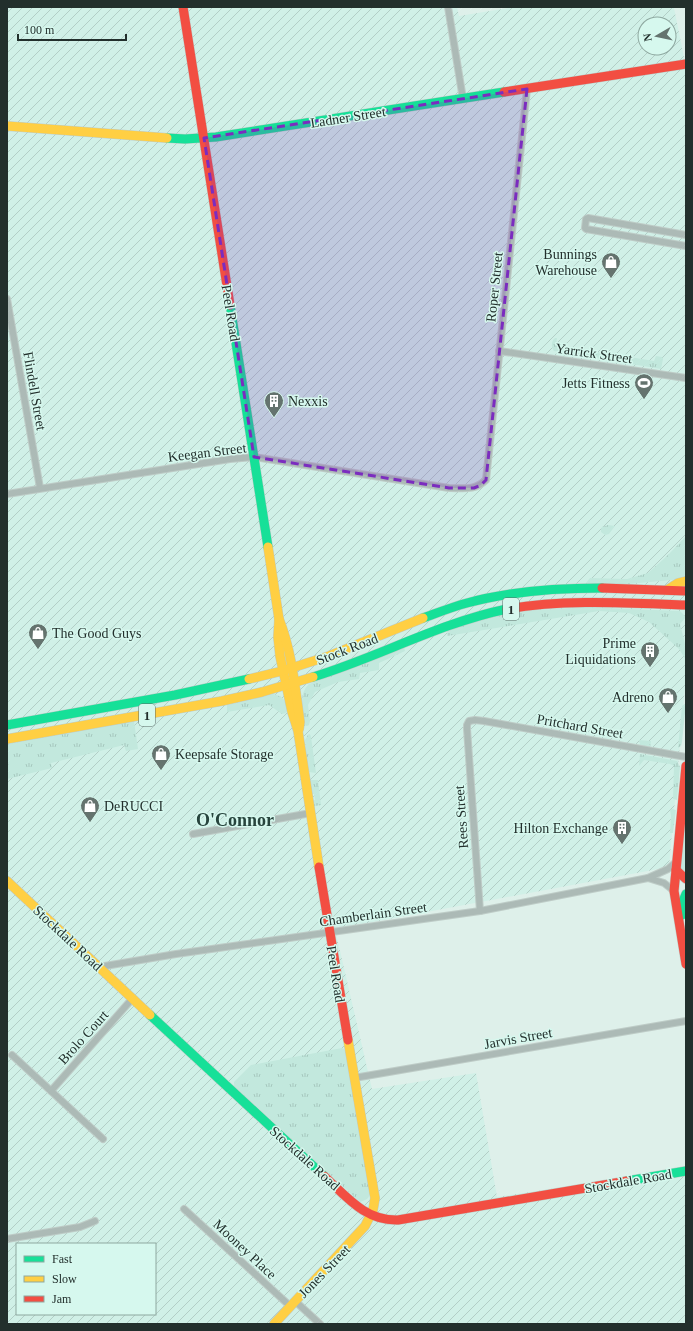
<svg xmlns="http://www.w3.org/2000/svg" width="693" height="1331" font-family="Georgia,serif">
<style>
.industrial{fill:url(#industrial-furrows);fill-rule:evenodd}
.grass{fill:url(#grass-tufts)}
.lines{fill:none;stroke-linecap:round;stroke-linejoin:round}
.street-casing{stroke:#beccc7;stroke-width:8}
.fast-casing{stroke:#beccc7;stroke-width:10}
.slow-casing{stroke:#beccc7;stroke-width:10}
.jam-casing{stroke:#beccc7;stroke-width:10}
.street{stroke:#acbab6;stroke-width:6}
.fast{stroke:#16e098;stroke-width:9}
.slow{stroke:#ffcf43;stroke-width:9}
.jam{stroke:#f24e42;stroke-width:9}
.marked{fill:#7b2cbf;fill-opacity:0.2;stroke:#7b2cbf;stroke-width:3;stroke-dasharray:8 5;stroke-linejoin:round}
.labels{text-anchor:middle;stroke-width:3;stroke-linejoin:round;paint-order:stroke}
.shield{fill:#d6f8ee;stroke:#586b66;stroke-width:1}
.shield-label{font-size:13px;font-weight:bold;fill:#222f2c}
.street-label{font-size:14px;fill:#222f2c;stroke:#d6f8ee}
.poi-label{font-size:14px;fill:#222f2c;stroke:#d6f8ee;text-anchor:end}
.district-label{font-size:18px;font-weight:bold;fill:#27443d;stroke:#d6f8ee}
</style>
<defs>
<pattern id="industrial-furrows" width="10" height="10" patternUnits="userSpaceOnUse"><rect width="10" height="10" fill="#d0f0e7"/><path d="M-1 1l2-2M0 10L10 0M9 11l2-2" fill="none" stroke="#b2cec6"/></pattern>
<pattern id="grass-tufts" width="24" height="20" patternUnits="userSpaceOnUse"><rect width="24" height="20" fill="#c2e8dd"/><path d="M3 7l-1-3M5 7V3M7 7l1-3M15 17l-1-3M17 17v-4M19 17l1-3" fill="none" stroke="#a6c7be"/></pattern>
</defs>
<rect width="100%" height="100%" fill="#def0ea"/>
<path class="industrial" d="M7 7H457L459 16 515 7H678L674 8 686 67V677L669 867 335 929 372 1089 476 1073 497 1197 686 1169V1324H7ZM645 24H669V48H645ZM17 1244H155V1314H17Z"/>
<g class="grass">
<path d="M555 338H557L556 345 654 361 656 356 662 357 663 359 661 369 554 351C551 347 551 341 555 338Z"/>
<polygon points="608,525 615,526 609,534 605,535 601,532 601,529 602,527"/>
<polygon points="686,536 686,577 672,580 617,585 586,583 590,578 627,579 648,573 668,555"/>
<polygon points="583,607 680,611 686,617 680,624 686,648 686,660 679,649 649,622 629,613 599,611 447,636 447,630 471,622 525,611"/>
<path d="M404 647 405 651 379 663V670L360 673 359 679 338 682 315 692 308 705 310 721 309 725 307 726 304 725C303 712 298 694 309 684Z"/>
<path d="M273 694C284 697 285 699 288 710L286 713 282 714 269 705 227 712V705Z"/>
<polygon points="686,703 682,742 681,746 678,748 682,706"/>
<polygon points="134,721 138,749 126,751 124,745 51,763 52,768 7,779 7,744"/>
<polygon points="310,734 311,737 316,773 309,772 307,768 305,740 308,735"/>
<polygon points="639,740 651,741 650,747 640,745"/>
<polygon points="640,754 677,761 680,767 677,800 673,799 674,766 670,764 644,760 639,766"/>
<polygon points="311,780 318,780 321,805 315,806 312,801 315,800 314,794 311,794 310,783"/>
<polygon points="672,809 676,810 673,833 670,833 671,816 670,810"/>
<polygon points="686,809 686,875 682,870 680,865"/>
<path d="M342 1048 344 1049 346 1052 370 1193C369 1199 366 1200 360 1202L234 1086V1082L251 1065Z"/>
</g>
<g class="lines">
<defs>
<g id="street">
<polyline points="448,7 463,99"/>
<polyline points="686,235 588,218 586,219 585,228 586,229 686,246"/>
<polyline points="7,299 40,488"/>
<polyline points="499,351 686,378"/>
<path d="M7 494 230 459 254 457 449 488C464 488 474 491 486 480L527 89"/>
<polyline points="193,834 311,813"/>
<polyline points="648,878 664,883 674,891"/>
<polyline points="480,911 467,729 467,725 469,721 475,720 484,721 686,757"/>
<polyline points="99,967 176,954 480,911 648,878 668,869 676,862"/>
<polyline points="12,1055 103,1139"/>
<polyline points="354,1078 686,1021"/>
<polyline points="51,1091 132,999"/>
<polyline points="184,1209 290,1306"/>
<polyline points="7,1239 80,1227 95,1221"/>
<polyline points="295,1301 320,1324"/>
</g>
<g id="fast">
<polyline points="167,138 185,139 216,137 504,92"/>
<polyline points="230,305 268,547"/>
<path d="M423 618C437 613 452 607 467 603 511 591 556 588 602 588"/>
<path d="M313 677C379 657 439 623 507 609"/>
<polyline points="7,725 175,695 249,679"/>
<polyline points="682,915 683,901 686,894"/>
<polyline points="150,1015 324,1176"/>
<polyline points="627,1181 686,1171"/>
</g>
<g id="slow">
<polyline points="7,126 167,138"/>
<polyline points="268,547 279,619 278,637 280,656 292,712 298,731 319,867"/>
<polyline points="667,590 678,583 686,581"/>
<path d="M279 619C292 652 295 687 300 722L299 729"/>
<polyline points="249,679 282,671 329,656 423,618"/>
<polyline points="7,739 222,701 262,692 313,677"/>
<polyline points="7,881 150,1015"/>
<polyline points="274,1324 365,1226 373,1210 375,1198 348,1040"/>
</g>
<g id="jam">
<polyline points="183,7 230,305"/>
<polyline points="504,92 686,64"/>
<polyline points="602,588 686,591"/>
<path d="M507 609C566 599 627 603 686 605"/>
<polyline points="686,766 674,891 686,964"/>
<polyline points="319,867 348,1040"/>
<polyline points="676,870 686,879"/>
<path d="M324 1176C347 1197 365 1221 398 1220L627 1181"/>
</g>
</defs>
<use href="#street" class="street-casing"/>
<use href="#fast" class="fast-casing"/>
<use href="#slow" class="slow-casing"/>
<use href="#jam" class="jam-casing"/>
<use href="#street" class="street"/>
<use href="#fast" class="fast"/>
<use href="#slow" class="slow"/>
<use href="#jam" class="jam"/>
</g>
<path class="marked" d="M527 89 486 480 481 485 474 488H449L254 457 204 138Z"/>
<defs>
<symbol id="shop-pin" viewBox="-11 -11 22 30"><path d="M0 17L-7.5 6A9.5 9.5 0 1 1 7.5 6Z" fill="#64736e" stroke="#d6f8ee"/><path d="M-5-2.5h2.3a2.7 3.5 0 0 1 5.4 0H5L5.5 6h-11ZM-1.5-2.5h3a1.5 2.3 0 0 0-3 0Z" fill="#fff"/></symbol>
<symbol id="stadium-pin" viewBox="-11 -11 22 30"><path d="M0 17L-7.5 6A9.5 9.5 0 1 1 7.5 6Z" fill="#64736e" stroke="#d6f8ee"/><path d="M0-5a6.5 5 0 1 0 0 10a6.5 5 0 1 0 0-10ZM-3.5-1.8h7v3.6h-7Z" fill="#fff"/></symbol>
<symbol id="building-pin" viewBox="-11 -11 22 30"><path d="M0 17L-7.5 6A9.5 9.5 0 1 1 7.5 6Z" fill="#64736e" stroke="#d6f8ee"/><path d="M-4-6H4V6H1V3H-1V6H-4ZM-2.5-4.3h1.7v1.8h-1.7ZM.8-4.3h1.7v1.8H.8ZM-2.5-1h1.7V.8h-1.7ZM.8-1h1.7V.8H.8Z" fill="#fff"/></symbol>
</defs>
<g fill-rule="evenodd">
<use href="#shop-pin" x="600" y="251" width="22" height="30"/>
<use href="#stadium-pin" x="633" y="372" width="22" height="30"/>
<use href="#building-pin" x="263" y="390" width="22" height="30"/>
<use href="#shop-pin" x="27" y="622" width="22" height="30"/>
<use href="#building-pin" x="639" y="640" width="22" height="30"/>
<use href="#shop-pin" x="657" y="686" width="22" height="30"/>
<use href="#shop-pin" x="150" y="743" width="22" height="30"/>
<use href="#shop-pin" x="79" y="795" width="22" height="30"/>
<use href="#building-pin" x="611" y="817" width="22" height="30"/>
</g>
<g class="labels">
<g class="shield">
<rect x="503" y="598" width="16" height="22" rx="3"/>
<rect x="139" y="704" width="16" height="22" rx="3"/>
</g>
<g class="shield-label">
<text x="511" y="614">1</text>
<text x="147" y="720">1</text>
</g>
<g class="street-label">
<text transform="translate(348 117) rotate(-9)" y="5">Ladner Street</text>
<text transform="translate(494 287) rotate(-84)" y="5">Roper Street</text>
<text transform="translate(231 313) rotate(81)" y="5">Peel Road</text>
<text transform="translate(594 353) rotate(8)" y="5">Yarrick Street</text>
<text transform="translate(35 391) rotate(80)" y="5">Flindell Street</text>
<text transform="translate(207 452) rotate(-7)" y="5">Keegan Street</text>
<text transform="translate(347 649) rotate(-21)" y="5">Stock Road</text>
<text transform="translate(580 726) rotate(10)" y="5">Pritchard Street</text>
<text transform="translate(461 817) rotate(-94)" y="5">Rees Street</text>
<text transform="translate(373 914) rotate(-8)" y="5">Chamberlain Street</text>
<text transform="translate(68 938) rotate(43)" y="5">Stockdale Road</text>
<text transform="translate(336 974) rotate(81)" y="5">Peel Road</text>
<text transform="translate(83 1037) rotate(-48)" y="5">Brolo Court</text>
<text transform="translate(518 1038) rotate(-10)" y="5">Jarvis Street</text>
<text transform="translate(305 1158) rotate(42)" y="5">Stockdale Road</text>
<text transform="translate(628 1181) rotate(-10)" y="5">Stockdale Road</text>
<text transform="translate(245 1249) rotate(43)" y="5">Mooney Place</text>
<text transform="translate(324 1271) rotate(-46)" y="5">Jones Street</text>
</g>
<g class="poi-label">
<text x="597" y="259">Bunnings<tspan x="597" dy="16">Warehouse</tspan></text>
<text x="630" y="388">Jetts Fitness</text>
<text x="288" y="406" text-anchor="start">Nexxis</text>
<text x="52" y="638" text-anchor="start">The Good Guys</text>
<text x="636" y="648">Prime<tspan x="636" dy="16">Liquidations</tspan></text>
<text x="654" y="702">Adreno</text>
<text x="175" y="759" text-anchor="start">Keepsafe Storage</text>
<text x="104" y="811" text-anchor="start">DeRUCCI</text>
<text x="608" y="833">Hilton Exchange</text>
</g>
<g class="district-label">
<text x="235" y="826">O'Connor</text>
</g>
</g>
<rect width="693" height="1331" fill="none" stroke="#222f2c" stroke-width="16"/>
<rect x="16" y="1243" width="140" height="72" fill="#d6f8ee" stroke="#8ea8a0"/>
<rect x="24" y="1256" width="20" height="6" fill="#16e098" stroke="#8ea8a0"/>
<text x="52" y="1263" font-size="12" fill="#222f2c">Fast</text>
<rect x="24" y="1276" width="20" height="6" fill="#ffcf43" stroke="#8ea8a0"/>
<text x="52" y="1283" font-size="12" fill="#222f2c">Slow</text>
<rect x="24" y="1296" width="20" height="6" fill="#f24e42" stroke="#8ea8a0"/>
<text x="52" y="1303" font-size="12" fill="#222f2c">Jam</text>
<g transform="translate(657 36) rotate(261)"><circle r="19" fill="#d6f8ee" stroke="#8ea8a0"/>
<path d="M0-3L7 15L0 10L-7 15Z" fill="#64736e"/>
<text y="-6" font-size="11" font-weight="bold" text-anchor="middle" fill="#222f2c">N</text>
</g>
<path d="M18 34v6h108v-6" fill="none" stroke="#222f2c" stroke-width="2"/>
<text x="24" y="34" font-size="12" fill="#222f2c" stroke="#d6f8ee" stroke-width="3" paint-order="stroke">100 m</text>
</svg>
